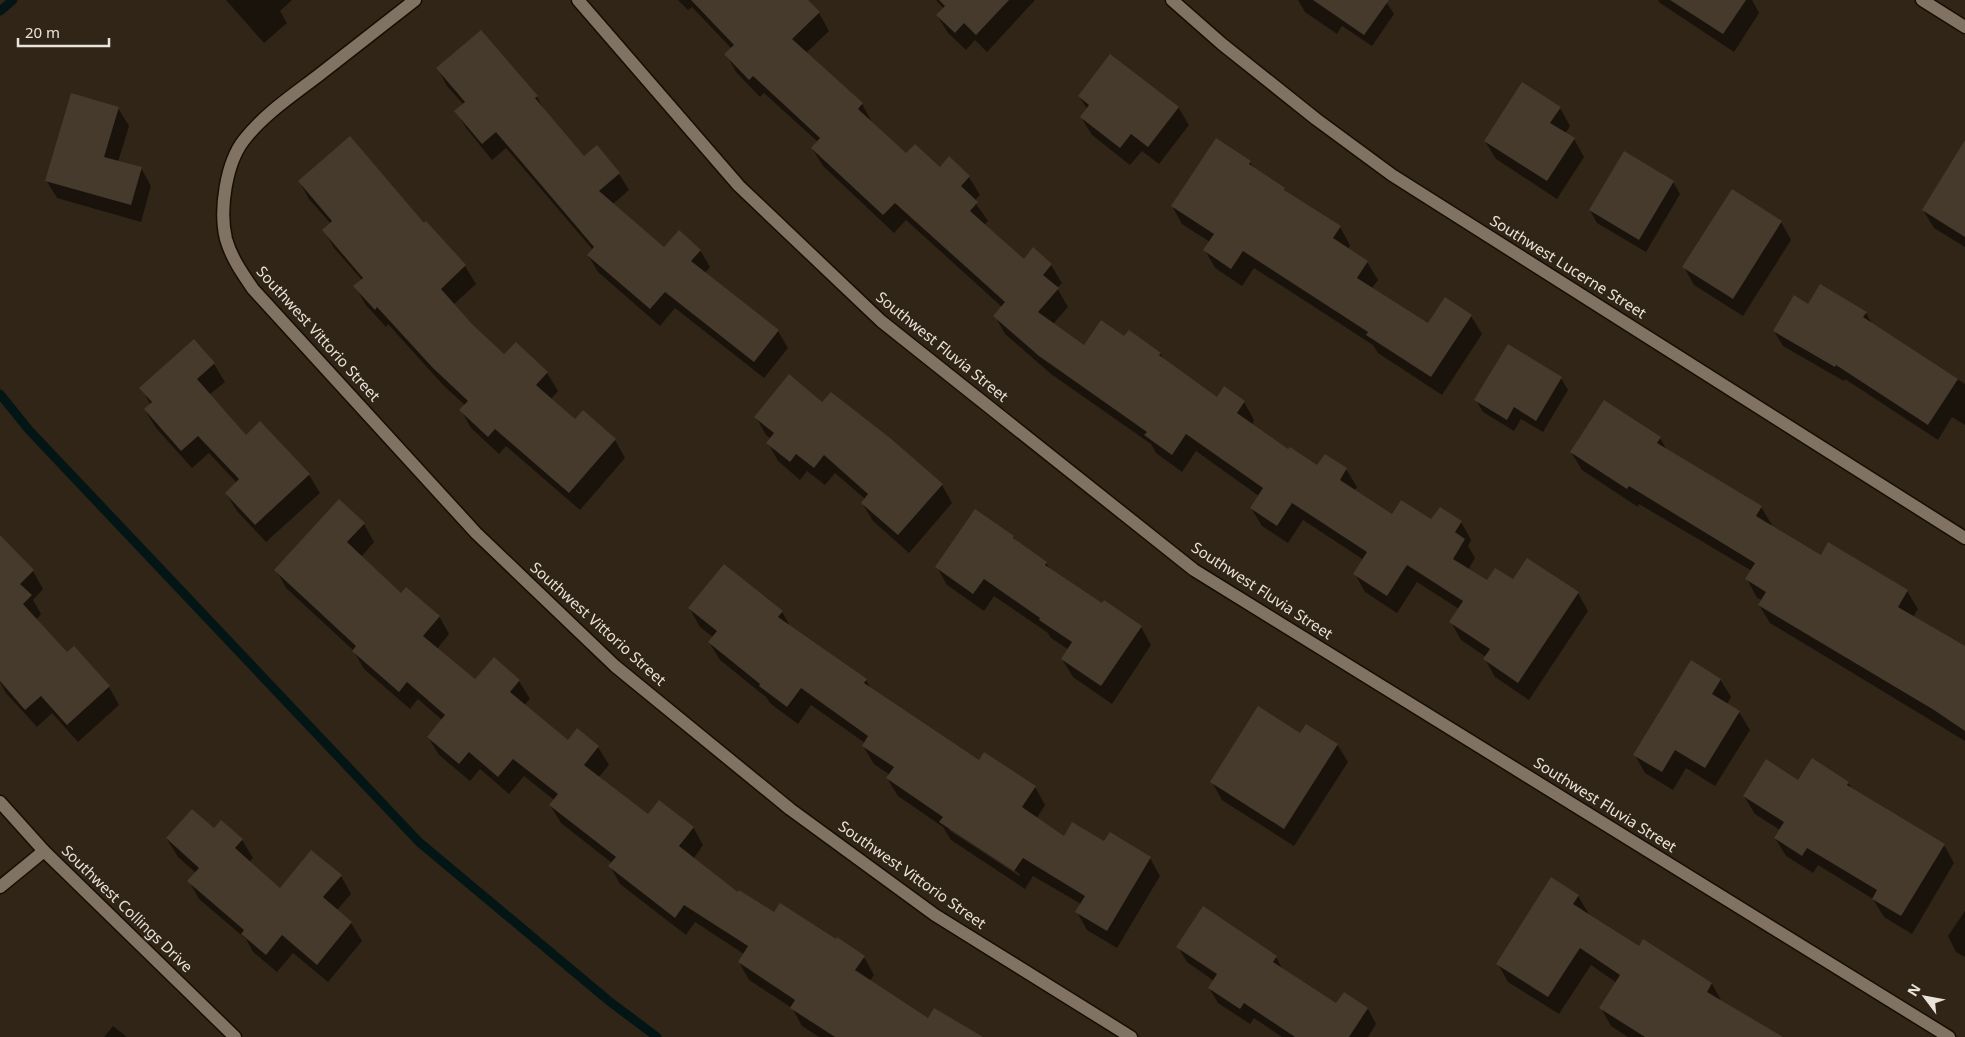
<svg xmlns="http://www.w3.org/2000/svg" width="1965" height="1037" font-family="'Noto Sans',sans-serif">
<style>
.shadow{fill:#0007;fill-rule:evenodd}
.lines{fill:none;stroke-linecap:round;stroke-linejoin:round}
.stream{stroke:#031515;stroke-width:9}
.building{fill:#463a2c}
.minor-casing{stroke:#170e03;stroke-width:15}
.minor{stroke:#807363;stroke-width:12}
.labels{text-anchor:middle;stroke-width:4;stroke-linejoin:round;paint-order:stroke}
.street-label{font-size:15px;fill:#eae3da;stroke:#302517}
</style>
<rect width="100%" height="100%" fill="#302517"/>
<g class="shadow">
<polygon points="226,0 292,0 280,11 287,23 264,43"/>
<polygon points="678,0 806,0 819,13 829,31 806,53 862,104 872,122 906,155 940,168 969,177 980,195 974,201 988,221 984,225 1024,260 1033,249 1051,265 1062,283 1057,288 1068,307 1053,324 1084,346 1125,337 1160,353 1164,360 1217,398 1244,402 1254,420 1252,425 1289,451 1318,467 1346,469 1357,487 1354,491 1392,516 1432,521 1461,522 1471,540 1468,546 1475,558 1468,570 1487,582 1513,581 1578,593 1588,611 1529,700 1495,677 1485,659 1486,657 1461,640 1451,622 1459,609 1417,582 1397,613 1365,592 1355,574 1364,560 1303,520 1288,543 1262,526 1251,508 1259,496 1196,451 1182,472 1156,453 1151,444 1051,374 1005,334 995,316 1002,307 906,220 894,233 823,166 812,148 818,142 764,93 760,97 736,72 726,54 732,49 692,7 688,10"/>
<polygon points="936,0 1035,0 987,52 975,40 966,50 948,33 937,15 944,9"/>
<polygon points="1298,0 1385,0 1394,14 1372,46 1342,26 1337,34 1305,12"/>
<polygon points="1658,0 1752,0 1759,13 1734,52 1660,3"/>
<polygon points="438,69 537,97 546,113 584,158 619,174 629,190 613,204 664,248 700,250 710,267 705,273 778,331 788,348 764,378 675,308 660,326 598,272 588,255 593,250 506,148 492,160 466,128 456,111 464,105 447,86"/>
<polygon points="1079,96 1178,107 1189,125 1159,164 1142,151 1130,165 1092,135 1081,117 1087,109"/>
<polygon points="118,108 129,126 118,162 141,168 151,186 141,222 57,198 46,180"/>
<polygon points="1560,108 1570,126 1565,134 1574,139 1584,157 1557,199 1496,159 1485,141"/>
<polygon points="1965,142 1965,247 1934,228 1923,210"/>
<polygon points="1250,162 1254,169 1284,189 1287,193 1340,227 1350,245 1348,249 1367,262 1378,280 1372,288 1429,325 1471,316 1482,334 1442,395 1378,353 1373,345 1254,268 1242,286 1215,268 1205,250 1210,242 1182,224 1172,206"/>
<polygon points="299,181 424,224 426,222 465,266 476,284 453,305 504,356 516,344 547,373 558,391 551,399 575,420 615,440 625,458 580,510 506,446 499,454 471,428 461,410 465,405 444,386 388,324 386,327 365,304 355,286 362,280 334,248 324,230 331,224 309,199"/>
<polygon points="1673,182 1680,194 1646,252 1597,223 1590,210"/>
<polygon points="1781,222 1791,240 1743,316 1694,285 1684,267"/>
<polygon points="1808,305 1866,313 1872,324 1965,384 1965,425 1952,417 1938,440 1845,379 1844,381 1783,346 1774,331"/>
<polygon points="194,341 214,364 225,382 209,395 246,437 309,475 320,493 266,542 237,511 226,493 237,483 209,453 192,468 156,428 145,410 151,405 141,388"/>
<polygon points="1561,378 1568,390 1543,432 1521,419 1514,431 1483,412 1476,400"/>
<polygon points="823,404 942,485 952,503 909,553 873,521 862,503 865,499 835,473 825,485 807,471 800,480 778,461 768,443 771,439 766,435 756,417"/>
<polygon points="1660,438 1667,450 1761,507 1772,525 1771,526 1821,557 1828,544 1907,591 1918,609 1913,617 1965,660 1965,741 1770,623 1759,605 1762,600 1757,598 1747,579 1752,571 1639,504 1638,507 1582,470 1571,452"/>
<polygon points="364,524 374,542 361,557 401,595 439,616 449,634 437,649 475,681 494,659 519,681 530,699 524,705 568,742 598,747 609,765 598,778 648,816 693,827 703,845 694,858 739,893 774,914 864,957 874,975 870,981 928,1020 980,1037 819,1037 802,1026 792,1008 749,980 739,962 744,954 695,922 686,935 620,884 610,866 612,863 561,823 550,805 554,800 524,776 509,794 480,769 470,781 439,755 428,737 442,720 418,699 410,709 364,669 353,650 286,588 276,570"/>
<polygon points="1013,536 1017,543 1046,563 1051,571 1102,605 1141,627 1151,645 1112,704 1073,677 1062,659 1069,650 1051,638 1048,633 994,596 984,611 947,585 937,567"/>
<polygon points="0,537 33,571 43,589 33,600 41,614 36,620 66,654 109,687 119,705 78,742 52,713 37,727 6,693 0,682"/>
<path d="M690 609 782 612 790 626 866 680 871 689 979 762 1035 787 1045 805 1036 819 1064 837 1105 843 1150 858 1160 876 1117 948 1087 930 1077 912 1081 904 1033 876 1025 889 951 840 943 827 898 796 887 778 890 775 874 764 863 746 865 743 811 705 798 724 771 704 766 697 720 660 709 642 713 637 700 627ZM949 827 1020 874 1019 876 949 830Z"/>
<polygon points="1720,679 1731,697 1727,704 1739,712 1750,730 1715,786 1686,768 1673,790 1645,773 1635,755"/>
<polygon points="1301,735 1337,744 1348,762 1294,846 1222,800 1212,782"/>
<polygon points="1798,782 1848,783 1853,790 1944,845 1954,863 1912,934 1884,917 1873,899 1818,865 1813,873 1786,856 1775,838 1780,830 1755,814 1744,796"/>
<polygon points="221,822 242,840 253,858 249,862 280,889 341,876 351,894 337,910 351,923 362,941 328,982 293,953 277,972 253,952 246,939 199,899 189,881 196,873 178,857 167,839 214,830"/>
<polygon points="1552,879 1578,896 1589,914 1639,948 1643,941 1712,984 1722,1002 1780,1037 1628,1037 1611,1026 1601,1008 1617,983 1591,965 1559,1014 1508,982 1498,964"/>
<polygon points="1965,911 1965,957 1956,952 1948,936"/>
<polygon points="1178,947 1276,957 1283,970 1337,1005 1344,994 1368,1009 1376,1024 1368,1037 1282,1037 1254,1018 1250,1024 1218,1003 1209,988 1214,981 1187,962"/>
<polygon points="113,1026 127,1037 104,1037"/>
</g>
<g class="lines">
<g class="stream">
<polyline points="0,11 13,0"/>
<polyline points="0,394 29,430 419,842 609,1001 657,1037"/>
</g>
</g>
<g class="building">
<polygon points="691,0 808,0 820,12 792,39 863,103 858,109 906,153 915,144 940,167 949,156 970,176 961,186 978,202 970,211 1024,259 1033,247 1052,264 1043,275 1059,288 1038,312 1084,345 1101,320 1124,336 1129,330 1161,353 1159,355 1217,397 1224,386 1245,401 1237,413 1288,449 1290,447 1317,465 1325,454 1347,468 1340,480 1392,514 1401,500 1431,519 1440,507 1462,521 1455,532 1465,539 1453,559 1487,580 1495,568 1513,579 1527,558 1579,592 1518,683 1483,659 1490,649 1449,622 1463,601 1407,565 1387,596 1353,574 1367,552 1292,503 1277,526 1250,508 1263,488 1186,434 1172,455 1144,435 1147,432 1039,356 993,316 1005,302 895,203 883,215 811,148 820,138 753,76 749,80 724,54 734,45"/>
<polygon points="939,0 1009,0 976,35 964,23 955,33 936,15 945,6"/>
<polygon points="1313,0 1389,0 1364,35"/>
<polygon points="1670,0 1746,0 1723,34"/>
<polygon points="481,30 538,96 535,98 584,156 597,145 620,173 599,191 664,247 679,230 701,250 691,261 779,330 754,362 665,292 650,309 587,255 594,247 496,132 482,144 454,111 465,102 436,68"/>
<polygon points="1110,54 1179,107 1148,147 1131,134 1120,148 1080,117 1089,105 1078,96"/>
<polygon points="1522,82 1561,107 1550,123 1575,138 1547,181 1484,141"/>
<polygon points="71,93 119,107 104,157 142,167 131,205 45,181"/>
<polygon points="350,136 424,223 426,221 466,265 441,289 472,324 504,354 516,342 548,372 536,385 575,419 583,410 616,439 569,493 495,429 488,437 459,410 468,401 433,368 377,307 375,310 353,286 363,278 322,230 332,221 298,181"/>
<polygon points="1216,138 1251,161 1249,164 1285,188 1284,190 1341,226 1333,238 1368,261 1357,278 1428,323 1445,297 1472,315 1431,377 1366,335 1368,332 1243,251 1231,269 1203,250 1214,234 1171,206"/>
<polygon points="1965,140 1965,237 1922,210"/>
<polygon points="1624,151 1674,181 1639,240 1589,210"/>
<polygon points="1732,189 1782,221 1733,299 1682,267"/>
<polygon points="1820,284 1867,312 1863,317 1958,379 1928,425 1836,365 1835,367 1773,331 1794,295 1808,304"/>
<polygon points="194,339 215,363 197,379 246,435 260,421 310,474 255,525 225,493 239,479 198,436 181,451 144,409 152,402 139,388"/>
<polygon points="1508,344 1562,377 1536,421 1514,407 1507,420 1474,400"/>
<polygon points="789,374 822,402 831,392 890,438 943,484 898,535 861,503 868,494 824,455 814,468 796,454 790,462 766,443 774,433 754,417"/>
<polygon points="1604,400 1661,437 1657,443 1762,506 1756,516 1821,555 1828,542 1908,590 1898,607 1965,646 1965,731 1934,710 1758,605 1766,592 1745,579 1755,563 1629,486 1627,489 1570,452"/>
<polygon points="339,499 365,523 347,542 401,593 406,587 440,616 423,636 475,679 494,657 520,680 510,692 568,740 577,728 599,746 584,765 648,814 659,800 694,827 679,846 738,892 739,890 774,912 780,903 836,939 837,937 865,956 855,970 928,1018 934,1008 983,1037 835,1037 790,1008 795,1000 738,962 748,946 684,905 675,918 608,866 616,857 549,805 558,794 513,759 498,777 469,752 459,764 427,737 445,715 407,682 399,692 352,651 356,646 274,570"/>
<polygon points="975,509 1014,536 1013,538 1047,562 1045,565 1102,603 1104,600 1142,626 1101,686 1061,659 1072,642 1039,620 1040,618 984,579 973,594 935,567"/>
<polygon points="0,535 34,570 20,584 32,595 23,604 67,652 74,646 110,686 67,725 41,696 25,710 0,681"/>
<polygon points="724,564 783,611 778,617 867,679 864,683 979,760 984,752 1036,786 1022,807 1064,836 1072,822 1104,841 1110,832 1151,857 1107,931 1075,912 1085,896 1023,858 1014,871 939,822 943,817 886,778 894,767 862,746 868,736 801,688 787,707 759,686 760,684 708,642 717,631 688,608"/>
<polygon points="1691,660 1721,679 1712,694 1740,711 1705,768 1675,750 1662,772 1633,755"/>
<polygon points="1258,706 1300,733 1306,724 1338,744 1284,829 1210,782"/>
<polygon points="1812,758 1849,782 1847,785 1945,844 1901,916 1872,899 1877,890 1807,848 1802,856 1774,838 1784,822 1743,796 1766,759 1798,780"/>
<polygon points="192,809 214,828 221,820 243,839 235,848 280,888 311,850 342,875 323,897 352,922 317,965 282,935 266,955 241,934 244,930 187,881 199,868 166,838"/>
<polygon points="1551,877 1579,895 1573,904 1639,946 1643,939 1712,983 1707,992 1783,1037 1645,1037 1599,1008 1620,975 1580,948 1548,997 1496,964"/>
<polygon points="1203,906 1277,956 1273,962 1336,1003 1344,992 1368,1008 1349,1037 1295,1037 1244,1003 1240,1009 1208,988 1217,974 1176,947"/>
</g>
<g class="lines">
<defs>
<g id="minor">
<path d="M415 0C383 25 351 50 319 75 293 95 264 114 244 140 226 163 219 210 226 239 231 257 242 273 253 289L476 533 615 666 790 809 935 915 1131 1037"/>
<polyline points="578,0 739,186 881,321 1194,570 1949,1037"/>
<polyline points="1172,0 1222,44 1316,119 1392,175 1965,538"/>
<polyline points="1922,0 1965,27"/>
<polyline points="0,802 44,851 235,1037"/>
<polyline points="0,887 44,851"/>
</g>
</defs>
<use href="#minor" class="minor-casing"/>
<use href="#minor" class="minor"/>
</g>
<g class="labels">
<g class="street-label">
<text transform="translate(1568 267) rotate(32)" y="5">Southwest Lucerne Street</text>
<text transform="translate(318 334) rotate(48)" y="5">Southwest Vittorio Street</text>
<text transform="translate(942 347) rotate(39)" y="5">Southwest Fluvia Street</text>
<text transform="translate(1262 591) rotate(33)" y="5">Southwest Fluvia Street</text>
<text transform="translate(598 624) rotate(42)" y="5">Southwest Vittorio Street</text>
<text transform="translate(1605 805) rotate(32)" y="5">Southwest Fluvia Street</text>
<text transform="translate(912 875) rotate(35)" y="5">Southwest Vittorio Street</text>
<text transform="translate(127 909) rotate(44)" y="5">Southwest Collings Drive</text>
</g>
</g>
<g transform="translate(1925 997) rotate(302)" stroke="#302517" stroke-width="4" paint-order="stroke">
<path d="M0-4L9 19L0 12L-9 19Z" fill="#eae3da"/>
<text y="-8" font-size="14" font-weight="bold" text-anchor="middle" fill="#eae3da">N</text>
</g>
<path d="M18 38v8h91v-8" fill="none" stroke="#eae3da" stroke-width="2.5"/>
<text x="25" y="38" font-size="15" fill="#eae3da" stroke="#302517" stroke-width="4" paint-order="stroke">20 m</text>
</svg>
